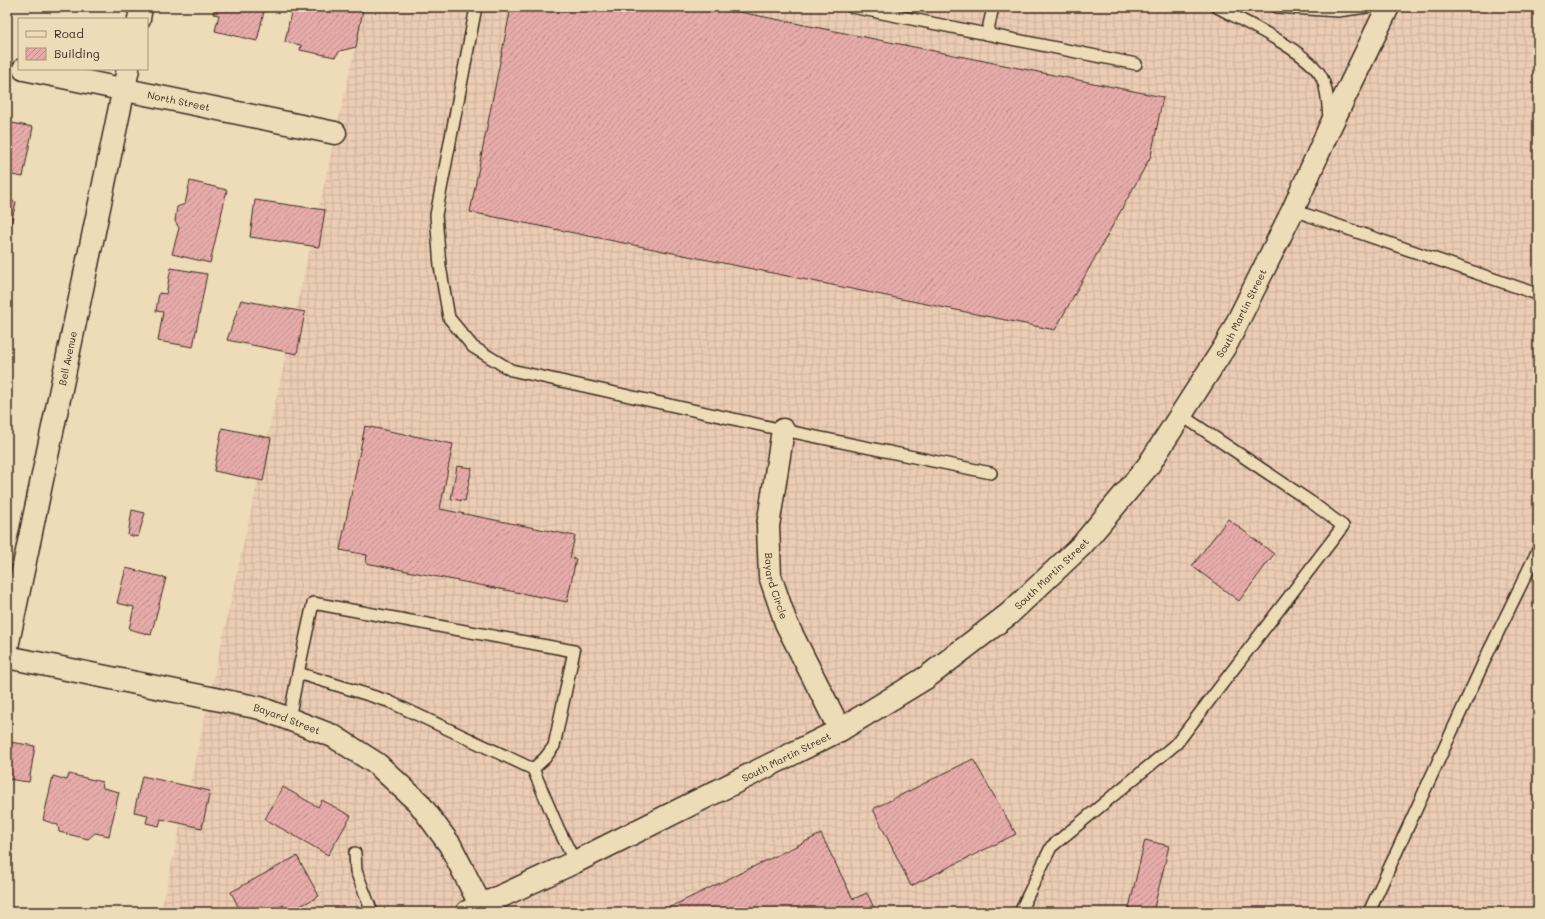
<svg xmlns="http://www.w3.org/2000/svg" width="1545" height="919" font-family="Mali,sans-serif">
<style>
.industrial{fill:url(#industrial-grid)}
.building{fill:url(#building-hatch);stroke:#3b2a1e}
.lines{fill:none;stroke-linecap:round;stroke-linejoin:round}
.service-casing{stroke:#3b2a1e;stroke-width:14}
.minor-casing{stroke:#3b2a1e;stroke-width:25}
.tertiary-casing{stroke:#3b2a1e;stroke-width:25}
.service{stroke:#eedbb8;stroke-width:11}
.minor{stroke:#eedbb8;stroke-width:22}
.tertiary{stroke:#eedbb8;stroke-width:22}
.labels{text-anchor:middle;stroke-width:4;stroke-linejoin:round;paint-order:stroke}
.street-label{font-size:10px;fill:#3b2a1e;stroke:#eedbb8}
</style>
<defs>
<pattern id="industrial-grid" width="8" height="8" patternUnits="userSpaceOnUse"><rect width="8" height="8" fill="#eccdb4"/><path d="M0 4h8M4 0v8" fill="none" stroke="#cbb09a"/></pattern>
<pattern id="building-hatch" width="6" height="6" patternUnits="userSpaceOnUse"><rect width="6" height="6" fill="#e7acaa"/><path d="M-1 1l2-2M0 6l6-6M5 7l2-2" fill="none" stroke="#bc8c8a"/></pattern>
</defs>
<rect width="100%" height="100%" fill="#eedbb8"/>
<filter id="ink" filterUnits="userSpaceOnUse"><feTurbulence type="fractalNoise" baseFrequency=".025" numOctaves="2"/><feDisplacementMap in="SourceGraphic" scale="8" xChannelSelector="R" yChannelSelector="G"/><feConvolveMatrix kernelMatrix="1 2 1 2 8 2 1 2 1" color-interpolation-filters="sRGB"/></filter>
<g filter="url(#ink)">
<polygon class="industrial" points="364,7 1538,7 1538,912 161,912"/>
<g class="building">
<polygon points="215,7 265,7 257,41 215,31 219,15 213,14"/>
<polygon points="292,7 351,7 363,9 356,47 340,51 335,57 300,50 301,45 285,42"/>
<polygon points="511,7 715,7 1163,97 1151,156 1055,330 470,212"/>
<polygon points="7,122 33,127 23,177 7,174"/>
<polygon points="190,181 227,190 210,263 172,254 179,228 175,221 177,207 185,204"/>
<polygon points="7,200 16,202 7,242"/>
<polygon points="255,200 325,210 319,247 250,237"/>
<polygon points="171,268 207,274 193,347 158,341 163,312 156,311 159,293 166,294"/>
<polygon points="241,300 305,312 297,354 227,340"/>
<polygon points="365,426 453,444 440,509 575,536 570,558 576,559 567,602 366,563 367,555 340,550"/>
<polygon points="222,428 271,438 263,481 214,471"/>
<polygon points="457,466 472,468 465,501 451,499"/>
<polygon points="132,510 145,513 138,537 128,535"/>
<polygon points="1228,519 1274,554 1239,601 1192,566"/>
<polygon points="126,568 166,578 151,635 129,629 134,607 117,603"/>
<polygon points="7,737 10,742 35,746 29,782 7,779"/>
<polygon points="973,759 1016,834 911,886 873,809"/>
<polygon points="69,774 102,782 103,788 119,792 109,836 95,833 88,839 59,832 58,825 43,820 53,776 67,780"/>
<polygon points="142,776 210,791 202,828 161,819 159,826 146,823 148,815 134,812"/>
<polygon points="283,787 318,807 322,800 351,816 328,855 265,819"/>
<polygon points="821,834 853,899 867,893 876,912 663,912 662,911"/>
<polygon points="1145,840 1169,846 1153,912 1128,912"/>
<polygon points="297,856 319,896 289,912 287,912 283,905 270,912 241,912 231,892"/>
</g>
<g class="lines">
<defs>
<g id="service">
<polyline points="476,7 436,215 440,266 449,318 473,347 511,370 783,430 991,473"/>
<polyline points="852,7 1136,64"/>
<path d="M1217 7C1243 21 1311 53 1322 78 1328 91 1328 106 1329 120"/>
<polyline points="1277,7 1338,11 1367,7"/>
<polyline points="987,34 993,7"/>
<polyline points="1293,210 1537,294 1538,292"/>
<polyline points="298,673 313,603 574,651 554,746 545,758 533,769"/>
<polyline points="289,719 298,673 388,701 533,769 558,828 575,862"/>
<polyline points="355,853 356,871 372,912"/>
<polyline points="1020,912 1051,847 1177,743 1343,526 1311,502 1181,415"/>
<polyline points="1369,912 1487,655 1538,550"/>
</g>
<g id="minor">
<polyline points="139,19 141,7"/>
<path id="s1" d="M24 69 335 133"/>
<path id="s2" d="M783 430 768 526 770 576 786 623 840 730"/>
<path id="s3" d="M7 647 128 69"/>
<path id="s4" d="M7 657 260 708 333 736 377 764 419 803 450 845 484 912"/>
</g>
<g id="tertiary">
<path id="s5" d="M467 912 575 862 840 730 927 677 1009 614 1082 545 1148 466 1227 343 1293 210 1329 129 1388 7"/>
</g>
</defs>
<use href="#service" class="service-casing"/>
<use href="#minor" class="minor-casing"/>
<use href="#tertiary" class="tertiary-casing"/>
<use href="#service" class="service"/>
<use href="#minor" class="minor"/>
<use href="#tertiary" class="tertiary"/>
</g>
</g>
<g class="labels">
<g class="street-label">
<text dy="4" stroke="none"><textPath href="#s1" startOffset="158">North Street</textPath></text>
<text dy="4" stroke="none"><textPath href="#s5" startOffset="1003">South Martin Street</textPath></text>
<text dy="4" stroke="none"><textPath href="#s3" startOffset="295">Bell Avenue</textPath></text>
<text dy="4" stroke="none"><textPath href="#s5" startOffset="679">South Martin Street</textPath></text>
<text dy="4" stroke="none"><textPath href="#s2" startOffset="158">Bayard Circle</textPath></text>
<text dy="4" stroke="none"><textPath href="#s4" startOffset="287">Bayard Street</textPath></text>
<text dy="4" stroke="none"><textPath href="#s5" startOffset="355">South Martin Street</textPath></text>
</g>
</g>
<rect width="1545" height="919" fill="none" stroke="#eedbb8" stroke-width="24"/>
<rect x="12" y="12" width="1521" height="895" fill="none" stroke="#3b2a1e" stroke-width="1.5" filter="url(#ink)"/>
<rect x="18" y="18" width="130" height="52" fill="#eedbb8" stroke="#a6947a"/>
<rect x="26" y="31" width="20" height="6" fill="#eedbb8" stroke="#a6947a"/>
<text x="54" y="38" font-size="12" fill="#3b2a1e">Road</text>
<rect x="26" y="48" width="20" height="12" fill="url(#building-hatch)" stroke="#a6947a"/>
<text x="54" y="58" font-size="12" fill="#3b2a1e">Building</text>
</svg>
